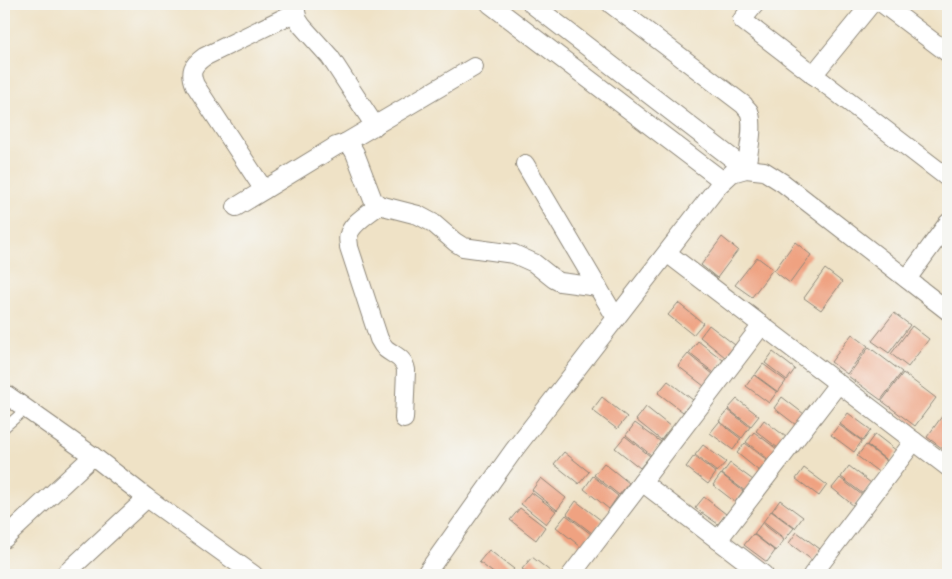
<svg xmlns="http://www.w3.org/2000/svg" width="952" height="579" font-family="Sriracha,sans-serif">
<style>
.building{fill:#efa281}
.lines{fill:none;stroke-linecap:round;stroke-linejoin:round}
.lane-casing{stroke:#8d8678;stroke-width:11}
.street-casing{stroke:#8d8678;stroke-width:20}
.lane{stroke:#fff;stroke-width:9}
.street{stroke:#fff;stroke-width:18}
</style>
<rect width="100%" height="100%" fill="#f6f6f2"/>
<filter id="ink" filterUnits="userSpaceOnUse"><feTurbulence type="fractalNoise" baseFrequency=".02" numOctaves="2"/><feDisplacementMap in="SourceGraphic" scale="10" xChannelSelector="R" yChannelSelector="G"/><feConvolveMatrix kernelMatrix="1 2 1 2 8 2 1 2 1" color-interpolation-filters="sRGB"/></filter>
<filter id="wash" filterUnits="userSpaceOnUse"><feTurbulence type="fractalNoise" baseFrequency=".0096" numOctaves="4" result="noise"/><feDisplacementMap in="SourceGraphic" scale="20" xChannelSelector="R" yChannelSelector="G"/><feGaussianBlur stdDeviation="1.12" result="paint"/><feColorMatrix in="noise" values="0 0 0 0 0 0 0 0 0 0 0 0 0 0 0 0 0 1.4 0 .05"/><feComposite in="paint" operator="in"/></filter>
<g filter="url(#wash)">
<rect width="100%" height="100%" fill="#efe2c6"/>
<g id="blocks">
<g class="building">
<polygon points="722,237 738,250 717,278 701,265"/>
<polygon points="795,242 811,255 790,283 774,271"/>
<polygon points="757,257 773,269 752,297 735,285"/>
<polygon points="825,269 842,282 821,310 804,298"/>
<polygon points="678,303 703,323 693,335 668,315"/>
<polygon points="894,313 910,325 889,353 872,341"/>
<polygon points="709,325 735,345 725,357 700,337"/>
<polygon points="912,326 929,339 908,367 891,354"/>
<polygon points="852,334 868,346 847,374 831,362"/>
<polygon points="698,341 723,360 714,373 689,353"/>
<polygon points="869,347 902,372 881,400 848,376"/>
<polygon points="773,352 795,369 787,380 765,363"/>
<polygon points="688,354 713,374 704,386 678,366"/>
<polygon points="763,364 786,381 778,392 755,375"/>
<polygon points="903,373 936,398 915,426 882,401"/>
<polygon points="754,375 777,392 769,403 746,386"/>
<polygon points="668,381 693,400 683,412 658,393"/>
<polygon points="602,397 627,417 617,429 592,410"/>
<polygon points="782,397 804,414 796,425 774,408"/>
<polygon points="737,399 759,416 751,426 728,409"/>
<polygon points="646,407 671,427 661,440 636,420"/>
<polygon points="948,408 948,442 943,449 927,437"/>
<polygon points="728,410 750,427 742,438 719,421"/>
<polygon points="848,413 871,430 863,441 840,424"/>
<polygon points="764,420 786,437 778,448 756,431"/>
<polygon points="719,422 741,439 733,450 710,433"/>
<polygon points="635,423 661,442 651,455 626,435"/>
<polygon points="839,425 862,441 854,452 831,435"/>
<polygon points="754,432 777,449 768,459 746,442"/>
<polygon points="875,434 897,451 889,462 867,445"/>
<polygon points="625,436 650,456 640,468 615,448"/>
<polygon points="745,443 767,460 759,471 737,453"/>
<polygon points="703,445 726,462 717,472 695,455"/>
<polygon points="866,445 888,462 880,473 857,456"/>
<polygon points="564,452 589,472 579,484 554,464"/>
<polygon points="694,456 716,473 708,484 686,467"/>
<polygon points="604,463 629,483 619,495 594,475"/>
<polygon points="730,463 753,480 745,491 722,474"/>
<polygon points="849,466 871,483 863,494 841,477"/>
<polygon points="804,468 827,485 819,496 796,479"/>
<polygon points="721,474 743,491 735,502 713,485"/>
<polygon points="593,476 618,496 609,509 584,489"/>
<polygon points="541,478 566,498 557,510 532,490"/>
<polygon points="840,478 862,495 854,506 832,488"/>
<polygon points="531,492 556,511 546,524 521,504"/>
<polygon points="704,497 726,514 718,524 695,508"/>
<polygon points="780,500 803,517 795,528 772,511"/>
<polygon points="576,501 602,521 592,533 567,514"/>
<polygon points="520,508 545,527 536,540 510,520"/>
<polygon points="771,511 794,528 785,539 763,522"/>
<polygon points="566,515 591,534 581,547 556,527"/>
<polygon points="762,523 784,540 776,551 754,534"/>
<polygon points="797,532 820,549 812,560 789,543"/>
<polygon points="753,534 775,551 767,562 744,545"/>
<polygon points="489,550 514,569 509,575 496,575 479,562"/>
<polygon points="532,557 555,575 530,575 522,569"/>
</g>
</g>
</g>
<g filter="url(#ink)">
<use href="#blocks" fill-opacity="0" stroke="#8d8678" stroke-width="1"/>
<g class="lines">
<defs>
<polyline id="lane" points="4,428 26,409"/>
<g id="street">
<polyline points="294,4 298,20 302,26 330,57 375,126"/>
<polyline points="490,4 723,181"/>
<polyline points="532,4 746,169"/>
<path d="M611 4 744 105C745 107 747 109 749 111 755 126 748 153 746 169"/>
<polyline points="755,4 742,20 948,178"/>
<polyline points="883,4 948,53"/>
<polyline points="813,75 871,4"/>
<polyline points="345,143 474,67"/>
<polyline points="525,164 616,318"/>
<path d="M264 190 195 85C189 71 193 65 204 57L296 12"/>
<path d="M379 205C370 213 353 222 349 234 347 238 349 242 349 247L379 339C381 343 383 346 386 349 395 356 404 358 406 370L404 419"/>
<polyline points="236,207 336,146 345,143 351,146 355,153 373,200 379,205 418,215 433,223 455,242 463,247 514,254 534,263 554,279 560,282 598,287"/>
<polyline points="667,253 948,467"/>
<polyline points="907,279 948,223"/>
<polyline points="4,393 93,456 147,498 254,575"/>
<polyline points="642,482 764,575"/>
<polyline points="4,539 93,456"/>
<polyline points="718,540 838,384"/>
<polyline points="64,575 147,498"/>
<polyline points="425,575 514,450 719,185 732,173 746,169 764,171 783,183 948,311"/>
<polyline points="571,575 762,325"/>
<polyline points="812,575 914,441"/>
</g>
</defs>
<use href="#lane" class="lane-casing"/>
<use href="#street" class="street-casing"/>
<use href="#lane" class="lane"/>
<use href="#street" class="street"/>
</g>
</g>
<rect width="952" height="579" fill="none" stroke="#f6f6f2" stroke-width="20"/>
</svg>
